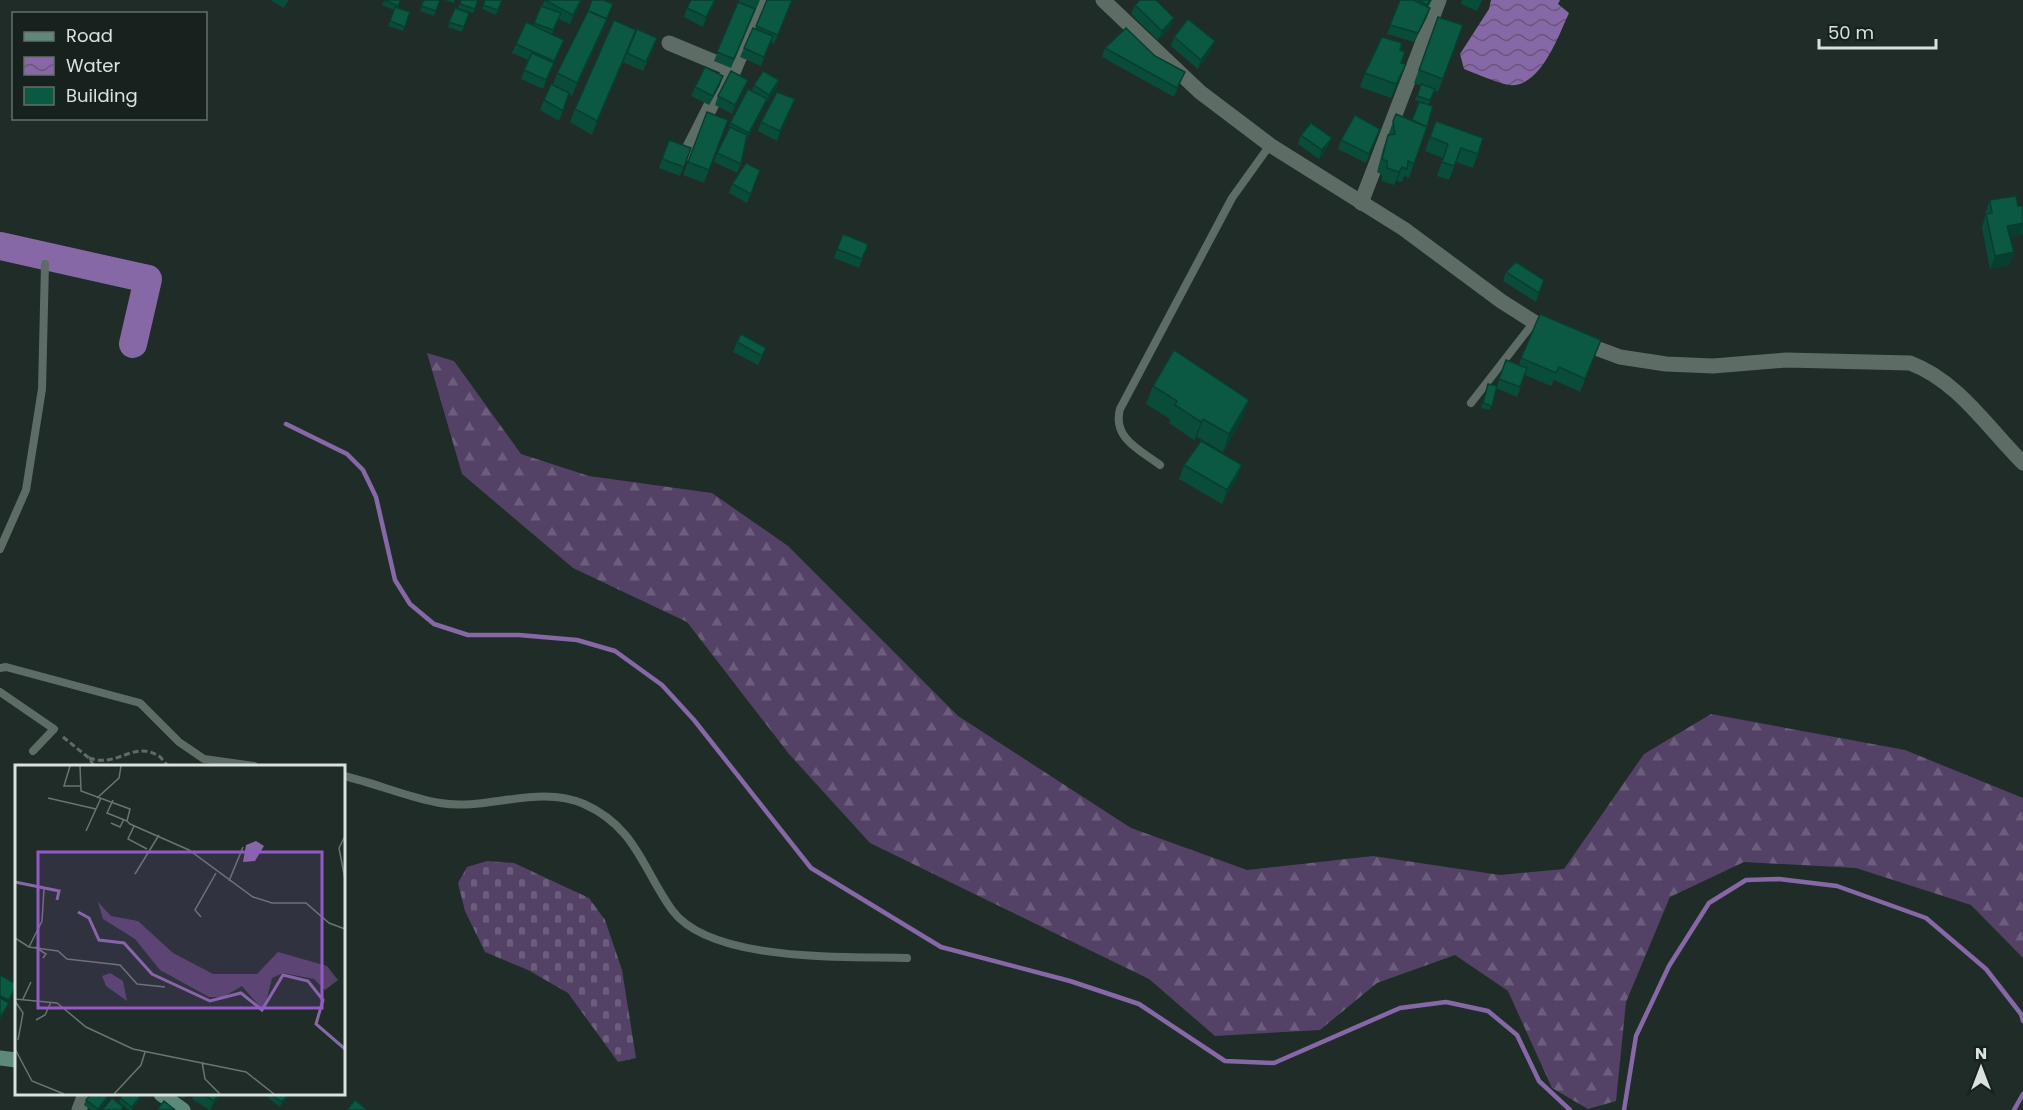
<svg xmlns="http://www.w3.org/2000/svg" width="2023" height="1110" font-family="Poppins,sans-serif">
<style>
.forest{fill:url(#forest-firs)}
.cemetery{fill:url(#cemetery-stones)}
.water{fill:url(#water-waves)}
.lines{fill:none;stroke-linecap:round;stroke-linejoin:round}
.stream{stroke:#8668a6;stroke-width:4.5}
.river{stroke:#8668a6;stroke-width:28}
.path{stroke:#606b66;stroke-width:3;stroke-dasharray:6 3;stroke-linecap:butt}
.lane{stroke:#5e6c66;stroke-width:8}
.street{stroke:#5e6c66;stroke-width:15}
.secondary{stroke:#5e8879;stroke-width:15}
.wall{fill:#094c3a}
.shaded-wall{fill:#083e2f}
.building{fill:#0b5843;stroke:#083e2f;stroke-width:1.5}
.inset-river{fill:none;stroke:#8668a6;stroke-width:3}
.inset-road{fill:none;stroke:#6a7470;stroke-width:1.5}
.view{fill:#9359c7;fill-opacity:0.15;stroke:#9359c7;stroke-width:3}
.inset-edge{fill:none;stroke:#dae1de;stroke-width:3}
</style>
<defs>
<pattern id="forest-firs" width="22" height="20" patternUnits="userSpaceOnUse" patternTransform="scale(1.5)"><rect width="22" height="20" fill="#534265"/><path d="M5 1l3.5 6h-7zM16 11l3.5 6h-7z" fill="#6b5d7b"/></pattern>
<pattern id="cemetery-stones" width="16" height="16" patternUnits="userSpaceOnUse" patternTransform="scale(1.5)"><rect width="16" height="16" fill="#534265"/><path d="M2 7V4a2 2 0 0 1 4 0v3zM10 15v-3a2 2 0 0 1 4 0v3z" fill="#6b5d7b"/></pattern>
<pattern id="water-waves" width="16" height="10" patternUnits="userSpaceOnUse" patternTransform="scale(1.5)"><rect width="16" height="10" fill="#8668a6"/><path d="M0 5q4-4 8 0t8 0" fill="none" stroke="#675879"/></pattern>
</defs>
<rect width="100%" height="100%" fill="#202c27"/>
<polygon class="forest" points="427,353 454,361 521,454 589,476 712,493 788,546 958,716 1131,828 1247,870 1373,856 1500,875 1564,869 1644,754 1711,714 1905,750 2023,798 2023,958 1971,905 1856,868 1744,862 1670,897 1626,1002 1616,1101 1588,1109 1552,1088 1508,991 1455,955 1377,983 1320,1030 1215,1036 1149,979 870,843 789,754 687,622 573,568 462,474"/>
<polygon class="cemetery" points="487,861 514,863 589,898 605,920 622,970 636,1058 618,1062 568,993 528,970 485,952 465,911 458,883 467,867"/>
<path class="water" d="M1491 0H1560L1558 4 1569 13C1558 36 1539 94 1504 84 1491 80 1477 74 1464 69L1460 54 1489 9Z"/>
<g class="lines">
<g class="stream">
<polyline points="286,424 347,454 363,470 376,497 395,580 410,604 434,624 468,635 519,635 577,640 615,651 662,685 694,720 811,868 941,947 1070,981 1139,1004 1225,1061 1274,1063 1400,1008 1446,1002 1488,1011 1517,1035 1539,1081 1570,1110"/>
<polyline points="1624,1110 1636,1036 1669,966 1709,903 1746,880 1779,879 1837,886 1926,918 1986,969 2021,1014 2023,1021"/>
<polyline points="2014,1110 2023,1094"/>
</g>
<polyline class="river" points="0,246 148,279 133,344"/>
<g class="path">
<polyline points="63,737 89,758 94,766"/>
<path d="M89 758C119 768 133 740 159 756 162 758 165 764 169 766"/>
</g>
<g class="lane">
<polyline points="1471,403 1534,322"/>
<path d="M1160 465C1140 450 1112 438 1120 409L1232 198 1270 145"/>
<polyline points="0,549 26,490 42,389 45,264"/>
<polyline points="0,668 6,667 140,703 179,742 204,759 254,766"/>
<polyline points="0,692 54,729 33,751"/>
<path d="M344 776C375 783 409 798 440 803 487 811 539 784 584 804 636 827 643 870 672 910 711 963 846 956 907 958"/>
</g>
<g class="street">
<polyline points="1103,0 1200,92 1270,145 1404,229 1501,301 1534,322 1553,330"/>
<polyline points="669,43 734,70"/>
<polyline points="687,153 725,78 734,70 764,0"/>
<polyline points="1361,203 1439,0"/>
<path d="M1580 342 1620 357 1666 364 1713 366 1786 360 1910 363C1958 381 1987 427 2023 463"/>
<polyline points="79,1110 85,1094"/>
</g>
<g class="secondary">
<polyline points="0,1058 16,1060"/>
<polyline points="161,1094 183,1110"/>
</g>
</g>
<g class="wall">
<polygon points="272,0 289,0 284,8 272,1"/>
<polygon points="384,0 401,0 398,8 410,12 403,31 388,26 394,10 382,5"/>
<polygon points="424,0 440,0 434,16 420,11"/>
<polygon points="445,0 455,0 454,3"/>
<polygon points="461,0 478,0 473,13 458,8"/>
<polygon points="485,0 502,0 496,15 482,9"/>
<polygon points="545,0 582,0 570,24 559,19 552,34 564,40 543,89 521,79 528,60 512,53 516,44 533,25"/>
<polygon points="716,0 703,27 684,17 687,8"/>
<polygon points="739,0 760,0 731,68 714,61"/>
<polygon points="767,0 792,0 774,44 771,42 761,66 740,57 744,48 755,29"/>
<polygon points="1400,0 1432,0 1428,7 1427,17 1414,42 1387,34"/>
<polygon points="1462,0 1482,0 1477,11 1461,4"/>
<polygon points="613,4 602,33 572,96 569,94 559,121 540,110 544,100 553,85 557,73"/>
<polygon points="1135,5 1174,18 1171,27 1158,40 1131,14"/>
<polygon points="455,8 469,13 462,32 448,27"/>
<polygon points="1438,17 1463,25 1438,92 1435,91 1429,104 1427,127 1409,178 1404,176 1402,182 1397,181 1394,185 1382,181 1382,175 1377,172 1383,149 1396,114 1412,120 1425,104 1415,100 1421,86 1414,83"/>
<polygon points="636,30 657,38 654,47 643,71 623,62 592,135 570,122 575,109"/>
<polygon points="1174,37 1211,50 1198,69 1171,46"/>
<polygon points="1105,48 1181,81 1174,97 1102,57"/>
<polygon points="1400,50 1401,63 1401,78 1391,98 1360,87 1365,73"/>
<polygon points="748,80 745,89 732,114 715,105 718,96"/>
<polygon points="779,80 776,89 765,104 746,142 741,164 737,173 714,162 717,153 728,132 727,132 730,123 752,91 754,85"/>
<polygon points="720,85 709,105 691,96 695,87"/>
<polygon points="795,99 777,141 758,131 761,122"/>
<polygon points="707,112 728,120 704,183 683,175"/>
<polygon points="1436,121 1478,154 1473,168 1456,162 1449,180 1437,176 1443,158 1425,151"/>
<polygon points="1301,135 1328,147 1319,159 1298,144"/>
<polygon points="1376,138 1366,163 1338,149 1341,140"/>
<polygon points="669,140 691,148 680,176 659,168"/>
<polygon points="760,170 747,203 729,193 732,184"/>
<polygon points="1990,200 2018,206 2023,206 2023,233 2022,235 2010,238 2014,252 2009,265 1990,269 1982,228 1985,217 1985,214"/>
<polygon points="843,234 868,244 859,268 834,258"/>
<polygon points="1506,272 1544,280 1536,302 1503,281"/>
<polygon points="1601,340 1580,392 1554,380 1551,386 1525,375 1517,397 1496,388 1490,410 1481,408 1488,384 1497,386 1506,360 1519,365 1521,358"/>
<polygon points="737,342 766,348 758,365 733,352"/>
<polygon points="1153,386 1243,417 1223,452 1197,437 1194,440 1169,423 1170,419 1146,404"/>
<polygon points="1184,465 1242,465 1237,478 1222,504 1179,479"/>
<polygon points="176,1094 187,1094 184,1099"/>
<polygon points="194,1094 221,1094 210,1110 192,1099"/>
<polygon points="270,1094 291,1094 280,1107 268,1098"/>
<polygon points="109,1095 107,1100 99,1110 91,1110 84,1105 86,1100"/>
<polygon points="142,1097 131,1110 129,1110 119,1102 120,1098"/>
</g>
<g class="shaded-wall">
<polygon points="581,0 582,0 581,3 570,24 573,15"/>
<polygon points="715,0 716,0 703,27 706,17"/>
<polygon points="613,4 602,33 572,96 577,83"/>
<polygon points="1430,8 1427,17 1414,42 1418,33"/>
<polygon points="1174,18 1171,27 1158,40 1162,31"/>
<polygon points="564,40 561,49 543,89 546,80"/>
<polygon points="1215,41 1211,50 1198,69 1201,60"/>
<polygon points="627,53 623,62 592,135 597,121"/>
<polygon points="1406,64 1401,78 1391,98 1396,84"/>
<polygon points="723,76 720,85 709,105 713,96"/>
<polygon points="748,80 745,89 732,114 735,105"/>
<polygon points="779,80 776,89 766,104 769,95"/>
<polygon points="767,99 764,108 746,142 749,133"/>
<polygon points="795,99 792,108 777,141 780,131"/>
<polygon points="1332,138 1328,147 1319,159 1322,150"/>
<polygon points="1402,167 1397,181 1394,185 1399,172"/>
<polygon points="2023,223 2022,235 2002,240 2007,226"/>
<polygon points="2014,252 2009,265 1990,269 1995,256"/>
<polygon points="1249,400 1243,417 1223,452 1229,434"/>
<polygon points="1203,419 1197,437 1194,440 1201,422"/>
<polygon points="1242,465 1237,478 1222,504 1227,490"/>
<polygon points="16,986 14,993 0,1021 0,1018"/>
<polygon points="143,1094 142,1097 131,1110 132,1107"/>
<polygon points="219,1094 221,1094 210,1110 214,1101"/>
<polygon points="289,1094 291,1094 280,1107 282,1102"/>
<polygon points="109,1095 107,1100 99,1110 97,1110"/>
</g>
<g class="building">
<polygon points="384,0 401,0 398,6"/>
<polygon points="424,0 440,0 436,11 421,6"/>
<polygon points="461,0 478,0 475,9 460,4"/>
<polygon points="485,0 502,0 498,10 483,5"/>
<polygon points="545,0 581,0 573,15"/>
<polygon points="592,0 603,0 613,4 605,23 607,19 588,11"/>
<polygon points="691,0 715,0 706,17 687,8"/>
<polygon points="767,0 792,0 778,35 756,26"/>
<polygon points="1140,0 1156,0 1174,18 1162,31 1135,5"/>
<polygon points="1400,0 1413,0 1430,8 1418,33 1390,25"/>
<polygon points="1419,0 1430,0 1427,5"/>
<polygon points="738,2 755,9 734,59 717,52"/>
<polygon points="541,6 561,13 553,30 534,23"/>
<polygon points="395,7 410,12 405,27 390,21"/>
<polygon points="455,8 469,13 464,27 449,22"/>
<polygon points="588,11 607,19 577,83 557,73"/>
<polygon points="1438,17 1463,25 1443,79 1419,70"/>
<polygon points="1188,19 1215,41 1201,60 1174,37"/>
<polygon points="614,20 636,30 597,121 575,109"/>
<polygon points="526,22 564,40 554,61 516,44"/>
<polygon points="753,28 773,36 764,57 744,48"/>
<polygon points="1126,28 1155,56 1185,72 1177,88 1105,48"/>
<polygon points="637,29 657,38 646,62 627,53"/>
<polygon points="1382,37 1402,43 1400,50 1405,52 1401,63 1406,64 1396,84 1365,73"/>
<polygon points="532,53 554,63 546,80 524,70"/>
<polygon points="705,67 723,76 713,96 695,87"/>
<polygon points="731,71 748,80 735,105 718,96"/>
<polygon points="763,71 779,80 769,95 754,85"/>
<polygon points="551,84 569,93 563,111 544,100"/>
<polygon points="1421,84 1435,89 1430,100 1417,96"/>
<polygon points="748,89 767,99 749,133 730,123"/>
<polygon points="777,92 795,99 780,131 761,122"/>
<polygon points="1419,102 1433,106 1427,127 1412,120"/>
<polygon points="707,112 728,120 709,170 688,162"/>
<polygon points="1396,114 1427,127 1414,164 1408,161 1407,169 1402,167 1399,172 1387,168 1387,161 1382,159 1388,135 1395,134 1393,121"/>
<polygon points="1355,115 1380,129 1369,154 1341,140"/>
<polygon points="1436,121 1483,138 1478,154 1461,148 1454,166 1442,162 1448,144 1430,137"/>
<polygon points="1311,123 1332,138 1322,150 1301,135"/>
<polygon points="730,127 747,135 741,164 717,153"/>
<polygon points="669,140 691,148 684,167 662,159"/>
<polygon points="746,163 760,170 751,194 732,184"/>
<polygon points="2016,196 2018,206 2023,206 2023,223 2007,226 2014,252 1995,256 1986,214 1992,213 1990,200"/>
<polygon points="843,234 868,244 862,259 837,249"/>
<polygon points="1516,262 1544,280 1539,293 1506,272"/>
<polygon points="1540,314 1601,340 1585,379 1559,367 1556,373 1521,358"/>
<polygon points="741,334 766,348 762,356 737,342"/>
<polygon points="1174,350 1249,400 1229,434 1203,419 1201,422 1175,405 1177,401 1153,386"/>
<polygon points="1506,360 1527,368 1520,387 1499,379"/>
<polygon points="1488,384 1497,386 1492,406 1483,403"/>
<polygon points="1201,441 1242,465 1227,490 1184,465"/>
<polygon points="0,975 16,984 16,986 9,1000 0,996"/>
<polygon points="0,998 9,1003 0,1018"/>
<polygon points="91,1094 107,1094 109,1095 98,1109 86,1100"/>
<polygon points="124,1094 142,1094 132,1107 120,1098"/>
<polygon points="202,1094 219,1094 214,1101"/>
<polygon points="270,1094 289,1094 282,1102"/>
<polygon points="112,1098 123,1107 121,1110 102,1110"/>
<polygon points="355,1100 366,1109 366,1110 347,1110"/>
<polygon points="164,1101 175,1110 157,1110"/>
</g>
<g transform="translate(15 765)">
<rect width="330" height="330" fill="#202c27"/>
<path d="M83 137 96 151 123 156 158 188 198 209H242L263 187 312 201 323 215 310 225 299 214 268 208 257 213 250 241 246 243 227 221 208 232H194L145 205 120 174 88 154Z" fill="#534265"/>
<path d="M95 208 108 216 112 236 91 221 87 211Z" fill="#534265"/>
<path d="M241 76 249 81 240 96 228 97 231 80Z" fill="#8668a6"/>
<path class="inset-river" d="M0 117 44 126 42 135M63 147 74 153 84 175 109 178 137 209 195 236 226 228 247 245 268 210 293 216 308 235 301 259 330 284"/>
<path class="inset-road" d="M55 1 49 21H65M65 1 66 26 115 44 112 56 115 59 174 85 238 132 257 138H291L314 158 330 164M33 33 81 44M82 33 104 13 106 1M98 35 92 48 112 56M96 58 105 62 109 54M119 61 113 74 132 84M71 66 86 33M330 71 324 83 330 114M120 109 144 70M214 116 228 82M186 152 180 145 201 108M0 173 14 182 43 186 52 194 105 200 122 219 150 222M14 182 27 156 29 124M20 182 31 189 28 193M0 234 42 238 71 262 118 284 231 307 259 329M8 234 16 217M0 236 8 248 3 275M21 255 30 250 36 237M0 284 17 316 49 329M187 297 190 314 205 329M99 329 126 300 130 287"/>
<path class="view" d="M23 87H307V243H23Z"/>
<rect width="330" height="330" class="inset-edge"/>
</g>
<rect x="12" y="12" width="195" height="108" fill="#17221e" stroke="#656e6b" stroke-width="1.5"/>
<rect x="24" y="32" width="30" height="9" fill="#5e8879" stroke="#656e6b" stroke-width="1.5"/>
<text x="66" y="42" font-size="18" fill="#dae1de">Road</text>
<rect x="24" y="57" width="30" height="18" fill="url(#water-waves)" stroke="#656e6b" stroke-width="1.5"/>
<text x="66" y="72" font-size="18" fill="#dae1de">Water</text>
<rect x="24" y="87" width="30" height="18" fill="#0b5843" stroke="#656e6b" stroke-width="1.5"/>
<text x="66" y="102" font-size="18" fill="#dae1de">Building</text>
<g transform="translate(1981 1068)" stroke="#17221e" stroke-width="4.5" paint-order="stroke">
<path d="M0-4.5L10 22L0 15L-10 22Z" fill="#dae1de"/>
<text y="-9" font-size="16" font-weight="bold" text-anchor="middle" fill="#dae1de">N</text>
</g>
<path d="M1819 39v9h117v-9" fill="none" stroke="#dae1de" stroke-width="3"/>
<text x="1828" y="39" font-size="18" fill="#dae1de" stroke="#17221e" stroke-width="4.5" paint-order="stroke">50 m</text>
</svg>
